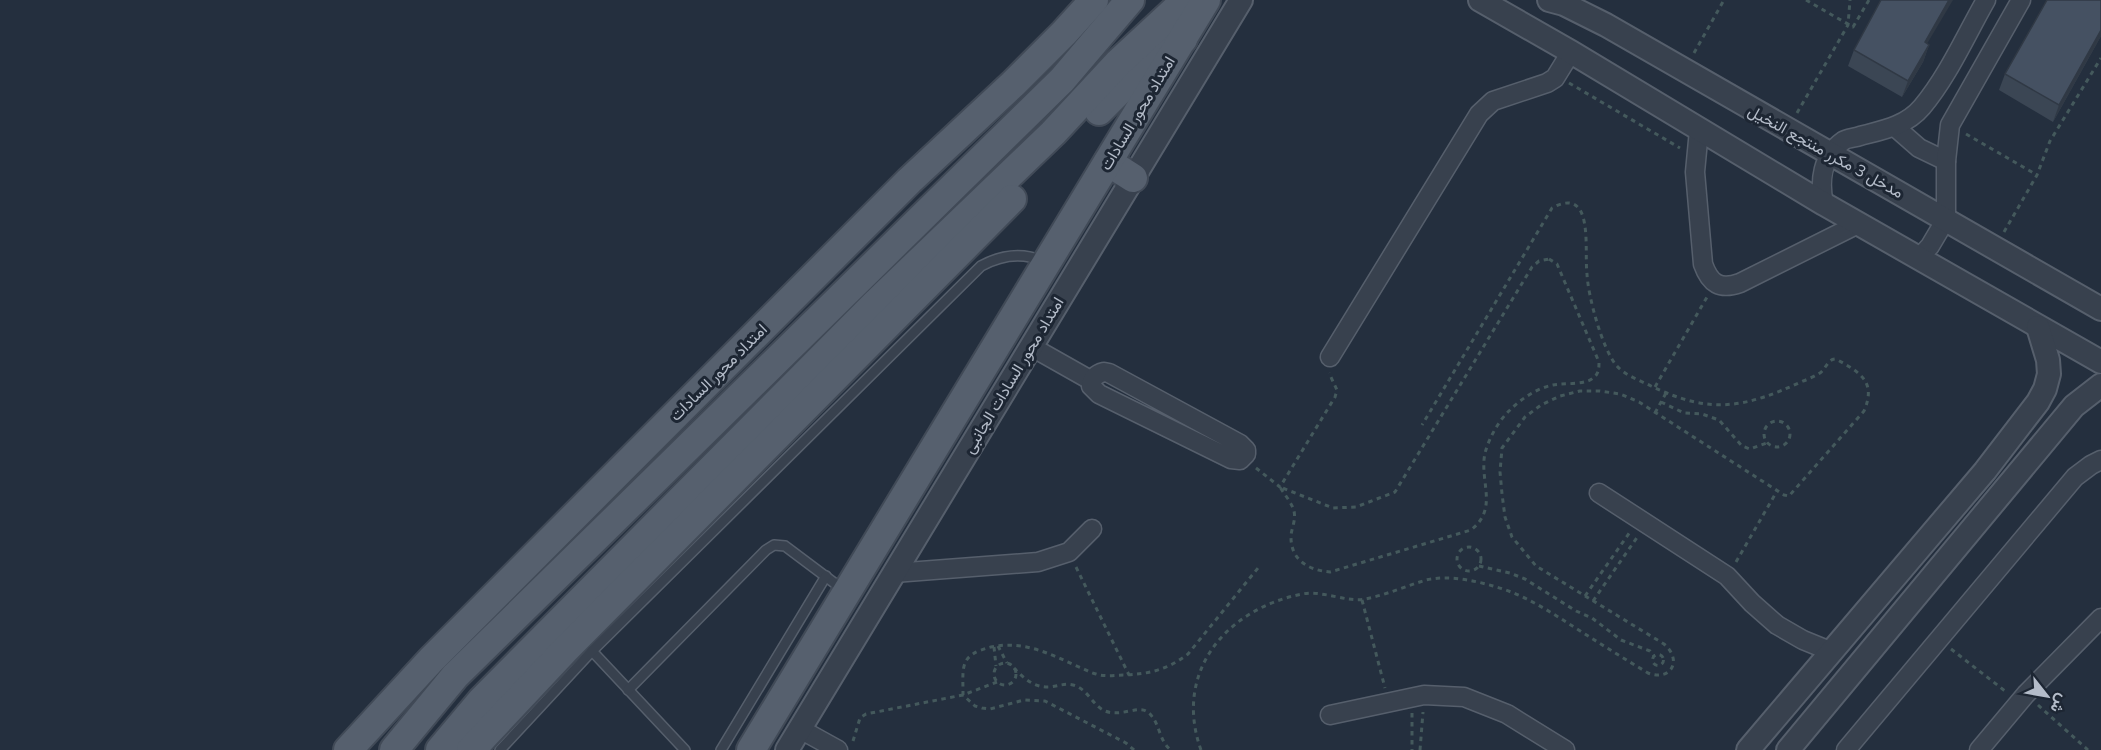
<svg xmlns="http://www.w3.org/2000/svg" width="2101" height="750" font-family="'Nunito Sans',Vazirmatn,sans-serif">
<style>
.lines{fill:none;stroke-linecap:round;stroke-linejoin:round}
.service-casing{stroke:#565f6c;stroke-width:12}
.minor-casing{stroke:#565f6c;stroke-width:21}
.tertiary-casing{stroke:#565f6c;stroke-width:26}
.primary-casing{stroke:#414a57;stroke-width:32}
.path{stroke:#44595c;stroke-width:3;stroke-dasharray:4.5 4.5;stroke-linecap:butt}
.service{stroke:#38414e;stroke-width:9}
.minor{stroke:#38414e;stroke-width:18}
.tertiary{stroke:#38414e;stroke-width:22}
.primary{stroke:#56606e;stroke-width:28}
.wall{fill:#3b4654}
.shaded-wall{fill:#303945}
.building{fill:#455162;stroke:#303945;stroke-width:1.5}
.labels{text-anchor:middle;stroke-width:6;stroke-linejoin:round;paint-order:stroke}
.street-label{font-size:16px;fill:#b4bcc9;stroke:#1d2633}
</style>
<rect width="100%" height="100%" fill="#242f3e"/>
<g class="lines">
<defs>
<g id="service">
<polyline points="592,651 685,750"/>
<polyline points="628,690 766,550 774,545 785,546 845,591"/>
<path d="M500 750 592 651 981 266C1001 255 1022 252 1043 261"/>
<polyline points="721,750 826,576"/>
</g>
<g id="minor">
<polyline points="1895,127 1919,148 1946,161"/>
<path d="M1699 130 1695 172 1703 264C1710 284 1720 290 1740 283L1860 223"/>
<path d="M1824 204C1819 181 1822 156 1843 141 1847 138 1855 138 1860 136 1883 130 1906 126 1922 107 1948 76 1966 35 1986 0"/>
<polyline points="1919,258 1930,246 1946,219 1946,161 1950,125 2021,0"/>
<polyline points="1030,346 1092,381"/>
<polyline points="1330,357 1479,114 1493,101 1547,83 1555,78 1571,52"/>
<path d="M1104 372 1109 373 1240 444 1246 450V454L1240 460 1231 459 1099 394 1091 386C1092 378 1096 374 1104 372Z"/>
<polyline points="1599,493 1727,576 1752,603 1777,625 1803,640 1830,651"/>
<polyline points="894,573 1038,562 1069,552 1092,529"/>
<polyline points="1330,715 1424,695 1464,697 1507,714 1565,750"/>
<polyline points="800,729 838,750"/>
<polyline points="1846,750 2075,477 2091,465 2101,460"/>
<polyline points="1979,750 2026,694 2101,618"/>
</g>
<g id="tertiary">
<polyline points="1480,0 1571,52 1824,204 2101,362"/>
<polyline points="1549,0 1564,4 1606,25 2101,309"/>
<polyline points="787,750 1241,0"/>
<polyline points="1748,750 1985,471 2038,402 2045,389 2049,374 2048,360 2038,327"/>
<polyline points="1788,750 2074,406 2101,385"/>
</g>
<g id="primary">
<polyline points="1099,111 1138,72 1183,39"/>
<polyline points="1108,162 1133,178"/>
<polyline points="348,750 431,660 909,181 1013,84 1064,33 1094,0"/>
<polyline points="394,750 455,676 1062,80 1130,0"/>
<polyline points="440,750 482,700 874,305 1053,133 1118,63 1186,0"/>
<polyline points="471,750 565,650 1012,199"/>
<polyline points="751,750 1206,0"/>
</g>
</defs>
<use href="#service" class="service-casing"/>
<use href="#minor" class="minor-casing"/>
<use href="#tertiary" class="tertiary-casing"/>
<use href="#primary" class="primary-casing"/>
<g class="path">
<polyline points="1806,0 1853,27 1869,0"/>
<polyline points="1694,53 1724,0"/>
<polyline points="1569,83 1680,148"/>
<polyline points="1797,113 1848,25 1850,0"/>
<polyline points="1966,134 2037,175"/>
<polyline points="2004,232 2037,175 2050,141 2101,58"/>
<path d="M1549 259 1557 264 1599 362C1599 368 1599 374 1593 378 1586 385 1563 383 1553 385 1537 388 1521 399 1510 410 1499 420 1489 438 1485 453 1479 482 1499 508 1471 530L1330 572C1308 570 1290 560 1291 535 1292 527 1296 520 1294 511 1292 503 1284 494 1280 487L1333 508 1356 507 1395 492 1532 267 1539 261Z"/>
<polyline points="1655,387 1707,297"/>
<polyline points="1661,402 1684,413 1702,414 1719,420 1742,446 1750,449 1767,443"/>
<polyline points="1655,413 1666,393"/>
<circle cx="1777" cy="434" r="13"/>
<polyline points="1256,468 1280,487 1335,397 1337,390 1329,373"/>
<circle cx="1469" cy="559" r="12"/>
<polyline points="1736,562 1777,491"/>
<polyline points="1479,566 1510,573 1525,579 1576,611 1592,618 1621,640 1650,651 1654,656"/>
<polyline points="1076,567 1129,675"/>
<polyline points="1585,596 1630,532"/>
<polyline points="1362,600 1385,688"/>
<polyline points="1593,601 1638,536"/>
<polyline points="998,646 1007,663"/>
<polyline points="994,647 996,666"/>
<polyline points="1951,649 2005,691"/>
<circle cx="1658" cy="660" r="5.5"/>
<circle cx="1005" cy="674" r="11"/>
<path d="M1014 668C1024 679 1035 688 1050 687 1058 686 1065 683 1073 685 1088 689 1092 705 1105 711 1120 717 1137 706 1146 711 1160 719 1158 741 1171 750"/>
<polyline points="2038,705 2088,750"/>
<polyline points="1412,713 1412,750"/>
<polyline points="853,741 860,718 866,714 963,695 997,682"/>
<path d="M1134 750 1126 743 1045 701 1024 700 990 709 982 708 975 706 963 695C963 666 959 655 991 647 1024 640 1050 654 1079 667 1085 669 1090 673 1096 674 1105 677 1115 675 1124 675 1149 674 1167 670 1188 654L1258 568"/>
<path d="M1201 750C1173 672 1226 609 1302 594 1323 590 1348 603 1365 599 1386 595 1406 586 1426 580 1448 575 1472 580 1493 586 1523 594 1549 611 1574 627 1599 643 1623 658 1648 673 1671 682 1683 660 1664 644L1536 566 1512 537 1505 517 1502 494 1500 472 1502 448 1525 417 1541 405 1560 396 1580 391H1600L1620 394 1639 402 1784 495 1789 496 1864 411C1877 381 1859 372 1836 359 1827 359 1827 368 1820 373 1815 376 1809 379 1803 381 1745 408 1711 415 1651 386 1639 380 1624 375 1616 365 1602 348 1588 296 1587 274 1585 257 1589 225 1580 210 1573 199 1561 203 1552 208L1422 425"/>
<polyline points="1420,750 1423,712"/>
</g>
<use href="#service" class="service"/>
<use href="#minor" class="minor"/>
<use href="#tertiary" class="tertiary"/>
<use href="#primary" class="primary"/>
</g>
<g class="wall">
<polygon points="2101,0 2101,36 2053,122 1999,90 2005,74"/>
<polygon points="1927,44 1929,45 1923,62 1902,97 1848,66 1854,50"/>
</g>
<g class="shaded-wall">
<polygon points="1949,0 1953,0 1918,59 1925,42"/>
<polygon points="2101,30 2101,36 2053,122 2059,105"/>
<polygon points="1929,45 1923,62 1902,97 1908,81"/>
</g>
<g class="building">
<polygon points="1881,0 1949,0 1925,42 1929,45 1908,81 1854,50"/>
<polygon points="2047,0 2101,0 2101,30 2059,105 2005,74"/>
</g>
<g class="labels">
<g class="street-label">
<text transform="translate(1137 113) rotate(-59)" y="6">امتداد محور السادات</text>
<text transform="translate(1826 151) rotate(29)" y="6">مدخل 3 مكرر منتجع النخيل</text>
<text transform="translate(718 372) rotate(-45)" y="6">امتداد محور السادات</text>
<text transform="translate(1013 375) rotate(-59)" y="6">امتداد محور السادات الجانبى</text>
</g>
</g>
<g transform="translate(2047 696) rotate(121)" stroke="#1d2633" stroke-width="4.5" paint-order="stroke">
<path d="M0-4.5L10 22L0 15L-10 22Z" fill="#b4bcc9"/>
<text y="-9" font-size="16" font-weight="bold" text-anchor="middle" fill="#b4bcc9">ش</text>
</g>
</svg>
